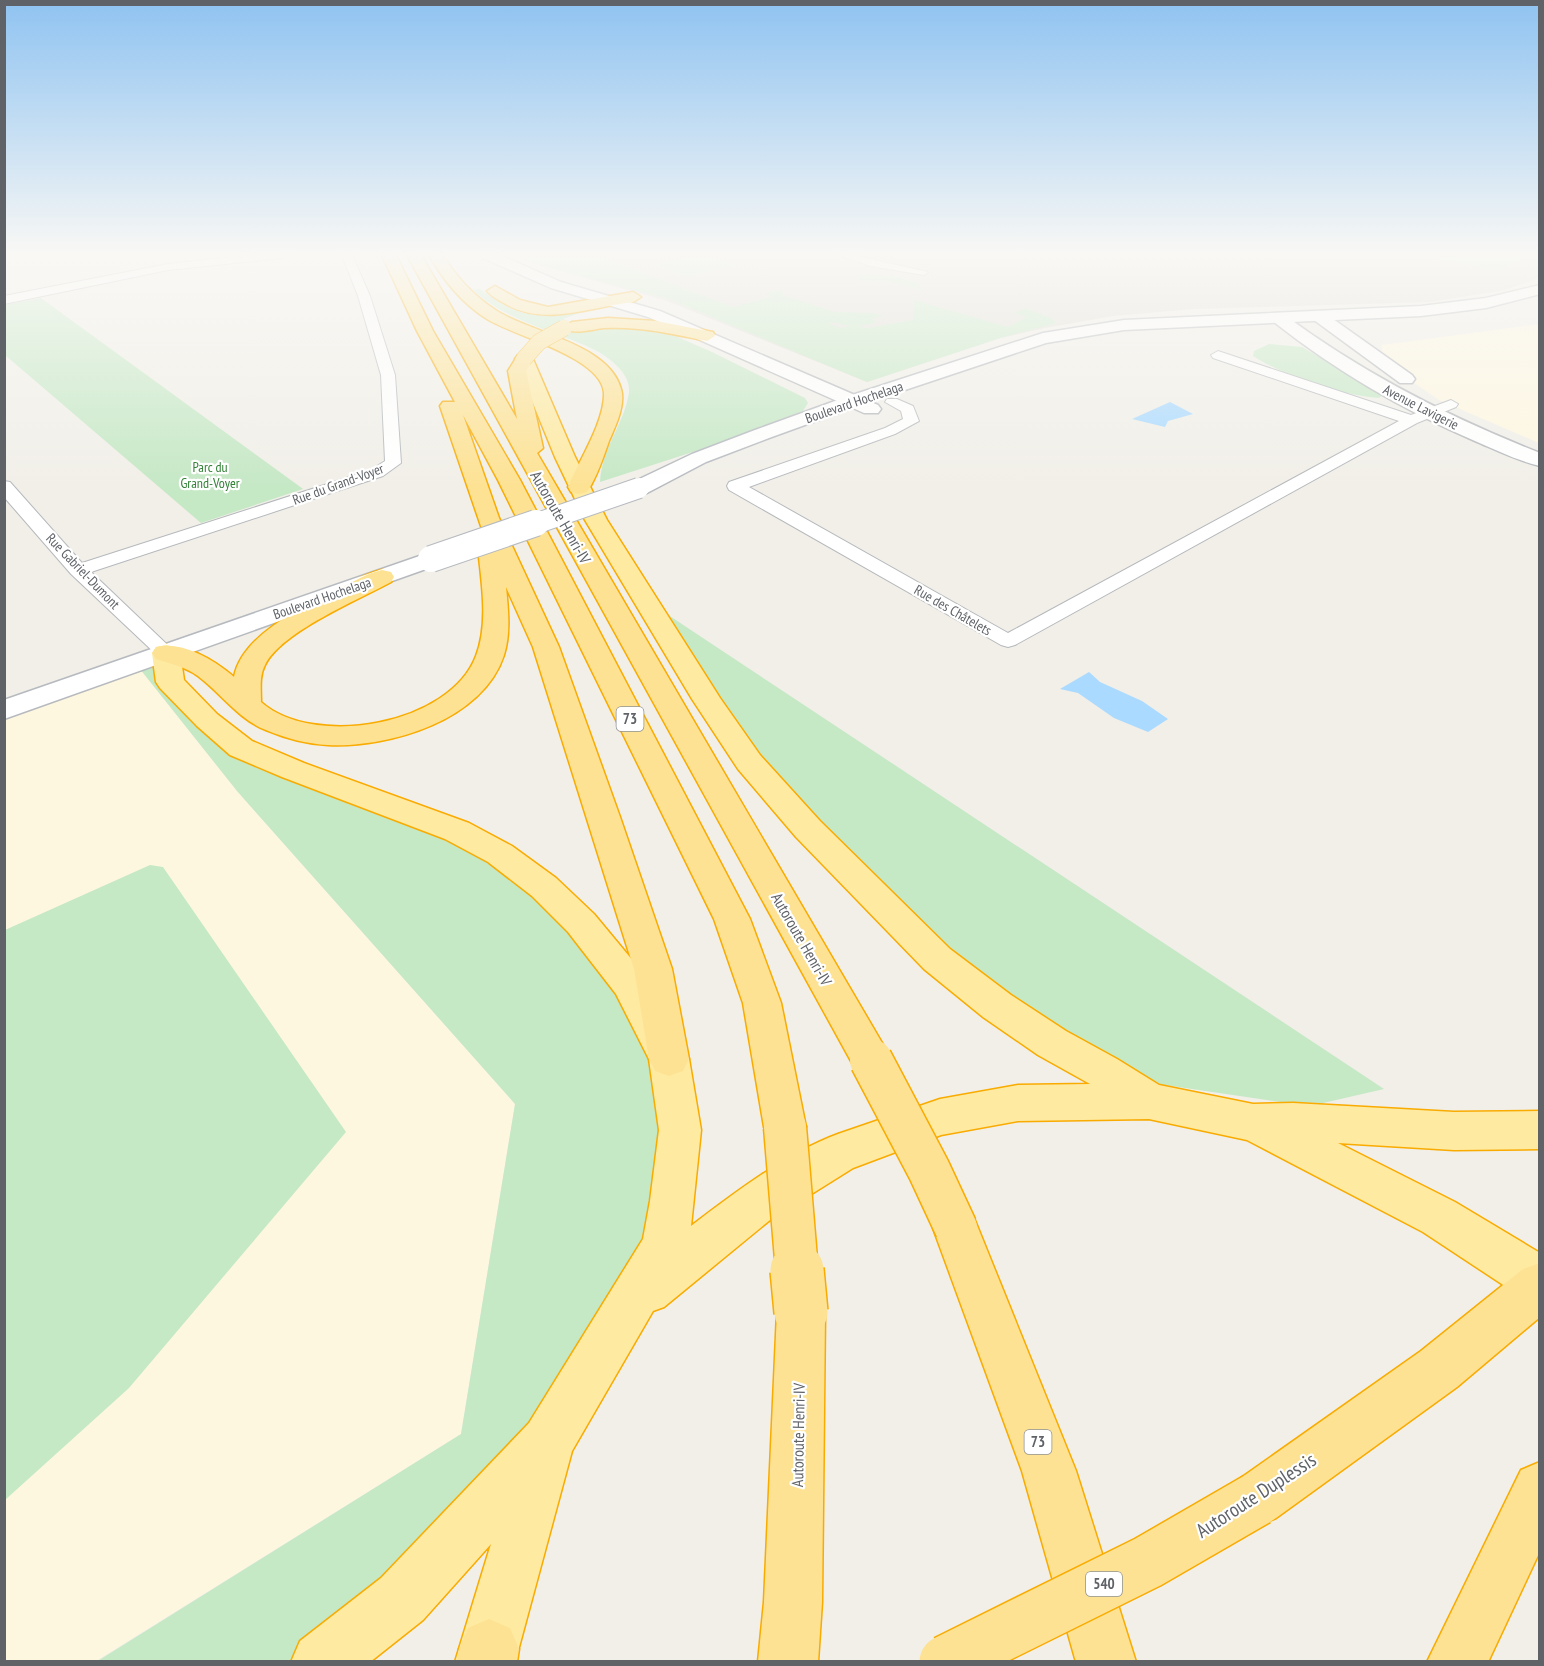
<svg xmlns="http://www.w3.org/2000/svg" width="1544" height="1666" font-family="'PT Sans Narrow',sans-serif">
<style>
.commercial{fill:#fef7e0}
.education{fill:#e1ded6}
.green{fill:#c5e8c5}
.water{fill:#aadaff}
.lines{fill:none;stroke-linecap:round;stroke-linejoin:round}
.pedestrian-casing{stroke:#b5b8bc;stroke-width:2}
.minor-casing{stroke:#b5b8bc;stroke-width:2}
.tertiary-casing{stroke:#b5b8bc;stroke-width:3}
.secondary-casing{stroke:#b6babf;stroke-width:3}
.trunk-casing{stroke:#f9ab00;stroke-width:3}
.motorway-casing{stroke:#f9ab00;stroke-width:3}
.pedestrian{fill:#fff;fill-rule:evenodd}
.minor{fill:#fff;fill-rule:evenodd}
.tertiary{fill:#fff;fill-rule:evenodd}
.secondary{fill:#fff;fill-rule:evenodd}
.trunk{fill:#feeaa1;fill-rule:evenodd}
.motorway{fill:#fde293;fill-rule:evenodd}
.secondary-bridge-far1-casing{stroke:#b6babf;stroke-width:22;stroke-linecap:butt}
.secondary-bridge-casing{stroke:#b6babf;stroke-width:28;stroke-linecap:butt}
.motorway-bridge-far2-casing{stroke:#f9ab00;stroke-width:17;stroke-linecap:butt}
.motorway-bridge-far1-casing{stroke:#f9ab00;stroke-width:45;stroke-linecap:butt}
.motorway-bridge-casing{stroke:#f9ab00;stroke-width:56;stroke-linecap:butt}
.secondary-bridge-far1{stroke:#fff;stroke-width:20}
.secondary-bridge{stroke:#fff;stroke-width:26}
.motorway-bridge-far2{stroke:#fde293;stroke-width:16}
.motorway-bridge-far1{stroke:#fde293;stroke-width:42}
.motorway-bridge{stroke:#fde293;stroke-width:53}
.labels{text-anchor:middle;stroke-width:4.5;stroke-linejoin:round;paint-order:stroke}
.far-street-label{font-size:14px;fill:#5f6368;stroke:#fff}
.far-park-label{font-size:14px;fill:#348238;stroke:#fff}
.shield{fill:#fff;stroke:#8f9295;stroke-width:1.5}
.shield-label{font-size:15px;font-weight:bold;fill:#5f6368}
.street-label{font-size:16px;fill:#5f6368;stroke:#fff}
.near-street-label{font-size:20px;fill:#5f6368;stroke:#fff}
</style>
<rect width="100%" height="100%" fill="#f1efe8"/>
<g class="commercial">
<polygon points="1539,324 1539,443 1439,400 1381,360 1382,345"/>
<polygon points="136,664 237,791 515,1104 461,1434 96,1661 5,1661 4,710"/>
</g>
<polygon class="education" points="514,255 1539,255 1540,278 1505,290 1431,302 1193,309 1113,316 1045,328 1001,338 867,382 667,301 542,266"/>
<g class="green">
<path d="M514 255H595L733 307 771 297 765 293 782 290 783 295 835 312 873 313 883 316 871 319 877 322C864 327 846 327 833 322L829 324 842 328 852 325 867 328 913 320 914 300 1008 327 1026 317 1014 313 1026 308 1051 318 1057 323 1000 338 867 382 669 299 542 266Z"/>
<polygon points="695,255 705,255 734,265 687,277 655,265"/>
<polygon points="1420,255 1531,255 1497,271"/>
<polygon points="859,275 895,276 918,283 921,290 888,281 858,280"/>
<path d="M480 289C522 321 538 318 588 310L563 319 586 328 598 325 657 328 712 352 805 398 808 403 803 411 699 450 600 482C602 447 625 423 629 392 631 375 612 360 599 352 554 329 513 325 473 290Z"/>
<polygon points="41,298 299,486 303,489 201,523 5,355 5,305"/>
<path d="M1269 344 1302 347 1383 394 1379 398C1345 396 1282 375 1253 356L1254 351Z"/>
<polygon points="644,599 1384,1089 1323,1103 1281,1102 1158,1084 1052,1043 808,829"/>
<polygon points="166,653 170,682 241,748 500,854 642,1010 673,1201 548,1442 321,1661 96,1662 461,1434 515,1104 237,791 136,664"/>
<polygon points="150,865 163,867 346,1132 129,1388 5,1500 5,930"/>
</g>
<g class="water">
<polygon points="1170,402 1193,414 1168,421 1165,427 1132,419"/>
<polygon points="1089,672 1100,682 1142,701 1168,719 1148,732 1114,718 1078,693 1060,689"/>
</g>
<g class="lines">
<defs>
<polygon id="pedestrian" points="840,255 852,255 928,272 924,275 870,266"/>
<g id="minor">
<polygon points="252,255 288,255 283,258 168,270 4,304 4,296 168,264"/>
<polygon points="342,255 352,255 370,296 395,375 401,463 383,476 91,572 176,653 173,657 166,659 159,657 71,574 4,497 4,481 10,482 82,563 371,470 385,461 381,375 358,296"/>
<polygon points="1218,351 1411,415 1451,400 1458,404 1456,407 1417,423 1015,645 1008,647 1001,645 729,490 727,486 729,482 885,428 903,419 901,411 885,402 887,399 897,399 913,406 919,421 895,434 749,487 1008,633 1399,421 1213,358 1211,355"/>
</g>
<g id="tertiary">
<polygon points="481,255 500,255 561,282 660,311 878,405 881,409 878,413 864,413 648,317 551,288 483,258"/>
<polygon points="1320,312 1326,314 1412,375 1415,379 1412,383 1400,383 1314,320 1312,317 1314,314"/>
<path d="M1280 314 1286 316C1364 374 1449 417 1540 453V466C1518 461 1496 450 1475 441 1403 410 1336 371 1274 322L1272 319 1274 316Z"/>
</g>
<g id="secondary">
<polygon points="1540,285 1540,294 1486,308 1421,316 1124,330 1046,343 860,405 769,438 706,462 647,493 639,495 631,493 628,488 631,483 692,454 755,430 846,397 1043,333 1124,320 1421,306 1486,298"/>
<polygon points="431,552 440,554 443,559 440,564 4,719 4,700"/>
</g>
<path id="trunk" d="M524 354 530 355 533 359 575 457 607 520 720 698 760 755 820 821 950 949 1011 995 1066 1031 1117 1059 1159 1085 1253 1104 1293 1103 1454 1112 1540 1111V1149L1454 1150 1338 1143 1455 1202 1540 1253V1304L1523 1298 1423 1232 1247 1140 1149 1119 1018 1121 941 1135 853 1168 770 1220 664 1307 653 1311 572 1451 515 1662H455L491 1544 423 1620 370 1662H291L300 1641 381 1578 529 1423 643 1239 650 1201 659 1130 649 1059 616 994 568 932 532 896 488 862 445 839 282 777 230 755 197 726 160 688 156 682 152 653 156 647 166 645 176 647 180 653 184 680 217 714 252 741 304 763 469 823 512 846 556 878 594 914 643 973 689 1059 701 1130 691 1226C734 1193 787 1153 838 1134L940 1099 1018 1085 1090 1084 1038 1055 983 1017 924 969 796 837 738 769 692 699 585 520 555 457 515 359 518 355Z"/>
<g id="motorway">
<path d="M382 255H396L433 331 520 480 750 919 781 1003 806 1127 800 1140 785 1146 770 1140 764 1127 743 1003 714 919 498 480 463 415 499 518 559 647 620 817 672 969 689 1059 683 1071 669 1076 655 1071 649 1059 634 969 533 647 506 587C508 609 511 633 504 655 483 720 390 748 328 745 307 744 285 738 266 730 239 720 221 693 198 676 186 667 171 664 156 659L152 653 156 647C183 641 214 660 234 677 242 634 304 607 339 589 353 582 367 573 382 570L391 572 394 577 391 582C358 600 281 632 265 665 259 676 261 690 261 702 314 749 450 725 476 656 490 620 480 575 477 538L483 532 440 406 443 402H455L417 331Z"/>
<polygon points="407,255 421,255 517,419 508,371 518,355 530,355 533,359 526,371 543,448 537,453 885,1048 891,1060 885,1072 871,1077 857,1072"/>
<path d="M429 255H443C456 277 475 297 497 311 531 333 609 344 621 389 626 405 615 427 609 441 603 458 597 477 587 492L579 494 571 492 568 487C579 461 605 421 604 393 602 357 514 336 487 319 463 304 443 280 429 255Z"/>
<path d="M495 286 520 300 548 307 633 292 641 297 633 302C588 307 544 328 502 302 497 299 491 296 487 291Z"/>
<path d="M608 318 656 321 713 332 715 336 707 341C673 334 639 326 604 328 593 329 571 336 564 327L572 322Z"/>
<polygon points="956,1206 972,1213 1076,1471 1136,1662 1076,1662 1022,1471 933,1228 940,1213"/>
<polygon points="1540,1263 1540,1317 1457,1387 1276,1518 1257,1526 1238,1518 1230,1499 1238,1480 1421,1351 1523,1269"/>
<polygon points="801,1288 818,1295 825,1312 822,1602 818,1662 758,1662 764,1602 777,1312 784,1295"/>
<polygon points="1540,1462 1540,1551 1488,1662 1427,1662 1521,1470"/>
<polygon points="489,1619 510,1628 519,1649 517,1662 457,1662 459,1649 468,1628"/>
</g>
</defs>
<use href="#pedestrian" class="pedestrian-casing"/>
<use href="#minor" class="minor-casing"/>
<use href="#tertiary" class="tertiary-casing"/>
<use href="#secondary" class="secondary-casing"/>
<use href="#trunk" class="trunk-casing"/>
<use href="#motorway" class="motorway-casing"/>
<use href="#pedestrian" class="pedestrian"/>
<use href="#minor" class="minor"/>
<use href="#tertiary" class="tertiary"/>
<use href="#secondary" class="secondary"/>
<use href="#trunk" class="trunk"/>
<use href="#motorway" class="motorway"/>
<defs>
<polyline id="secondary-bridge-far1" points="532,525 639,488"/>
<polyline id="secondary-bridge" points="431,559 536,523"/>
<polyline id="motorway-bridge-far2" points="524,359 539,342 564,328"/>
<g id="motorway-bridge-far1">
<polyline points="871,1060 929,1170 956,1228"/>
<polyline points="785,1127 797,1271"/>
</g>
<g id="motorway-bridge">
<polyline points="797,1270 801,1312"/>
<polyline points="946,1662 1148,1562 1257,1499"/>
</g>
</defs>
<use href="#secondary-bridge-far1" class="secondary-bridge-far1-casing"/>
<use href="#secondary-bridge" class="secondary-bridge-casing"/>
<use href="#motorway-bridge-far2" class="motorway-bridge-far2-casing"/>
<use href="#motorway-bridge-far1" class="motorway-bridge-far1-casing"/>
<use href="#motorway-bridge" class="motorway-bridge-casing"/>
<use href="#secondary-bridge-far1" class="secondary-bridge-far1"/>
<use href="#secondary-bridge" class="secondary-bridge"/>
<use href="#motorway-bridge-far2" class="motorway-bridge-far2"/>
<use href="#motorway-bridge-far1" class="motorway-bridge-far1"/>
<use href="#motorway-bridge" class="motorway-bridge"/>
</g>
<linearGradient id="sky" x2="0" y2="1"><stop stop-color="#8fc3f1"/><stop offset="0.52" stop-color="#f9f8f5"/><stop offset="1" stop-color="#f9f8f5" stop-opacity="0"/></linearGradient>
<rect width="1544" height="488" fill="url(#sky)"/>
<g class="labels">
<g class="far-street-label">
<text transform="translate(854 402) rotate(-19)" y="5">Boulevard Hochelaga</text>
<text transform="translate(1421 407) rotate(27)" y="5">Avenue Lavigerie</text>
<text transform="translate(338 484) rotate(-20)" y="5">Rue du Grand-Voyer</text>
<text transform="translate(83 571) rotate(46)" y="5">Rue Gabriel-Dumont</text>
<text transform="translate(322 598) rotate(-19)" y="5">Boulevard Hochelaga</text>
<text transform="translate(953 610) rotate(30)" y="5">Rue des Châtelets</text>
</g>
<g class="far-park-label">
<text x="210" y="472">Parc du<tspan x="210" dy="16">Grand-Voyer</tspan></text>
</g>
<g class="shield">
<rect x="616.5" y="707" width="27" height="24" rx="4.5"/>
<rect x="1024.5" y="1430" width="27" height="24" rx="4.5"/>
<rect x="1086" y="1572" width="36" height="24" rx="4.5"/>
</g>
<g class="shield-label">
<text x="630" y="724">73</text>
<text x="1038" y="1447">73</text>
<text x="1104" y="1589">540</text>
</g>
<g class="street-label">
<text transform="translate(561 517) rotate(60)" y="6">Autoroute Henri-IV</text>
<text transform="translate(802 939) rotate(60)" y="6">Autoroute Henri-IV</text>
<text transform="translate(798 1435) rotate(-89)" y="6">Autoroute Henri-IV</text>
</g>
<g class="near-street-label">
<text transform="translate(1256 1495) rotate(-33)" y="7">Autoroute Duplessis</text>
</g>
</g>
<rect width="1544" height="1666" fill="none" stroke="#5f6368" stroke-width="12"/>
</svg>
